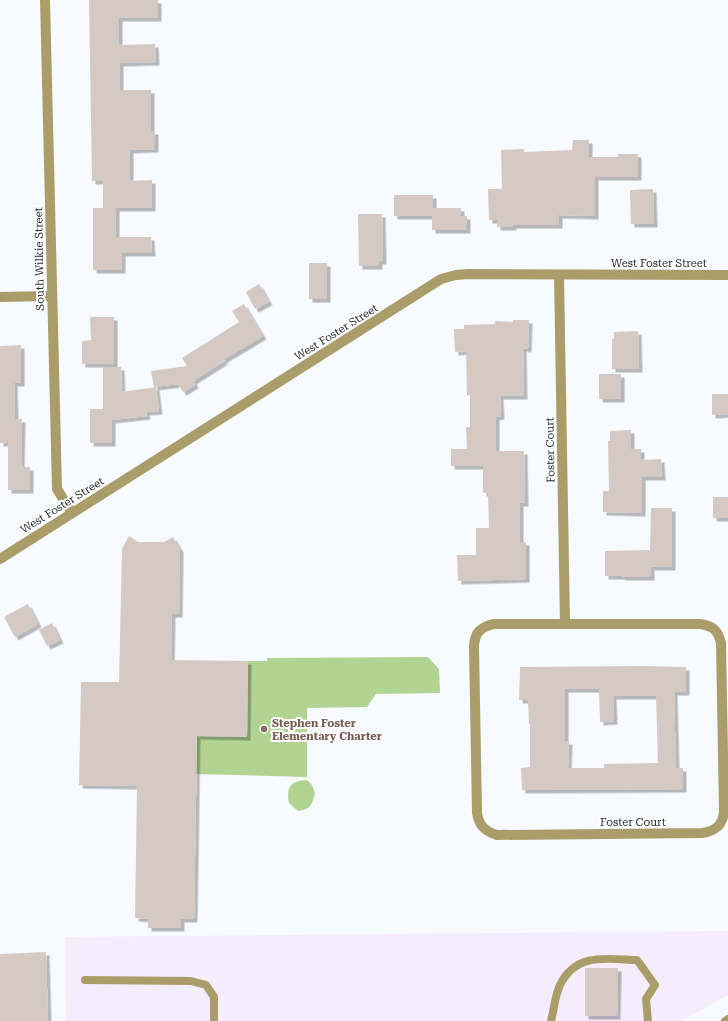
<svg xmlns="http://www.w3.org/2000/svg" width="728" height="1021" font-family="'Roboto Serif',serif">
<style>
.commercial{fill:#f5ecfc}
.green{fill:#b2d493}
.building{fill:#d5cac3;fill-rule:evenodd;filter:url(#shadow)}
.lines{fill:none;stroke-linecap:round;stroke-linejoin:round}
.lane{stroke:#ab9d69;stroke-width:8}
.street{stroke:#ab9d69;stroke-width:10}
.education-dot{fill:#8d6e63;stroke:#fff;stroke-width:1.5}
.labels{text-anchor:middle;stroke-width:4;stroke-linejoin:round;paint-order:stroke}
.street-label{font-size:11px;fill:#282c2f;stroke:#fff}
.education-label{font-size:11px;font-weight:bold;fill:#785e54;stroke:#fff;text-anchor:start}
</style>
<defs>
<filter id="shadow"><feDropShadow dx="3.5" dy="3.5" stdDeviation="0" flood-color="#0004"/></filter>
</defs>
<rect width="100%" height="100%" fill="#f7fafe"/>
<polygon class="commercial" points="728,931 728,995 682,1021 66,1021 65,937"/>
<g class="green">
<polygon points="428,657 439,669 440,693 376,694 367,707 307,708 307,777 196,774 197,736 247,737 248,661 267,661 267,658"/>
<path d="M307 780 312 785 315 794C311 806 311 809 298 811L289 803C286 786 291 781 307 780Z"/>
</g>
<g class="building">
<polygon points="89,0 158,0 158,18 119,18 119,45 155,44 156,62 120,63 120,90 151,90 151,131 155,131 155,149 130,150 130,181 152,180 152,208 114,208 116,208 116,237 151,237 152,253 122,253 122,270 93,270 93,208 103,208 103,181 92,181"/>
<polygon points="573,140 589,140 589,157 618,157 618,154 638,154 638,177 595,177 595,216 559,215 559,225 513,225 513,227 497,227 497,220 489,220 488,189 502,189 501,150 524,149 524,152 572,150"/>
<polygon points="653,189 654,224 631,224 630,190"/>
<polygon points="394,195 433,195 433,208 461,208 461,216 467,216 467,230 432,230 432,216 394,216"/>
<polygon points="358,214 382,214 383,261 379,261 379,266 359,266"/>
<rect x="309" y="263" width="18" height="36"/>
<polygon points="259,284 269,302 255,309 246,292"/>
<polygon points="244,304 263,336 221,361 226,360 193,381 195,385 183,392 178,384 154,387 151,371 187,366 182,358 239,322 232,311"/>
<polygon points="90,317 114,317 114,364 82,364 82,341 91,340"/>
<polygon points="513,320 529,320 528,349 523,348 524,396 500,396 501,416 496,417 496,451 524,451 525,503 520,503 520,542 526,542 526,579 458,581 457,555 476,555 476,528 489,528 488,493 483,493 483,466 451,466 451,449 467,449 466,427 470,427 470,395 467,395 466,351 455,352 454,329 464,329 464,325 495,324 495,321 513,322"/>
<polygon points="638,331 639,369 612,369 612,339 614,339 614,332"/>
<polygon points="21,345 21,383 14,383 15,419 22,419 21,465 23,465 23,467 30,467 30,490 8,490 8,443 0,443 0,346"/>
<polygon points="103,367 121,367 122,392 156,387 159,411 146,412 147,416 112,420 112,443 90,443 90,409 103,409"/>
<rect x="599" y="374" width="22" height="25"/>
<polygon points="712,394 728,394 728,414 712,415"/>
<polygon points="631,430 631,449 641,449 641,460 661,459 662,477 642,477 642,513 603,512 603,491 609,491 608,441 610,441 610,431"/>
<rect x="713" y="497" width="15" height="21"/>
<polygon points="651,508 672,508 672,567 651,567 651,577 622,577 622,576 605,576 605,551 650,550"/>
<polygon points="129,536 138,542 164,542 173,537 180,549 179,614 172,614 171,660 248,661 247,737 197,736 194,919 181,919 181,928 148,928 148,919 135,918 137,786 79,785 81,682 119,682 122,549"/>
<polygon points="28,604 38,624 15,637 4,617"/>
<polygon points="52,623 60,640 47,646 39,630"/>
<path d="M643 666 686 667V692H674L676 768H683V789L522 790 521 768 530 767V724H529L528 700H519L520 667ZM565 689H599L600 722 614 721 613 696H656L658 763 604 764V768H568L569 741H565Z"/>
<polygon points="46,952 48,1021 0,1021 0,954"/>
<polygon points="585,968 618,968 617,1016 585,1016"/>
</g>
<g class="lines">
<g class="lane">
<polyline points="85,980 191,981 206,985 214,997 214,1021"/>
<path d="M551 1021C554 1010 555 995 560 985 576 952 607 959 637 960L655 985 646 999 648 1021"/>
<polyline points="725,1021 728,1019"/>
</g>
<g class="street">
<polyline points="45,0 57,489 72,513"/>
<polyline points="559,275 565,624"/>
<polyline points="0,297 52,296"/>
<polyline points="0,559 441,279 456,275 468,274 728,275"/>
<path d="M493 624H700C713 626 718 630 721 643L724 811C723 825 716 831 702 833L497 835C485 831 479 826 477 813L474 646C475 632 480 628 493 624Z"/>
</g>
</g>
<circle class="education-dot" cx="264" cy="729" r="4"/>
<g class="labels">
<g class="street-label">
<text transform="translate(39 259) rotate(-91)" y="4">South Wilkie Street</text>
<text x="659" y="267">West Foster Street</text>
<text transform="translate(336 332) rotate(-32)" y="4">West Foster Street</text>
<text transform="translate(550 450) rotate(-91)" y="4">Foster Court</text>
<text transform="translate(62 505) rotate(-32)" y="4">West Foster Street</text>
<text x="633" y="826">Foster Court</text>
</g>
<g class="education-label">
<text x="272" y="727">Stephen Foster<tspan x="272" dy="13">Elementary Charter</tspan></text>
</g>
</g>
</svg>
